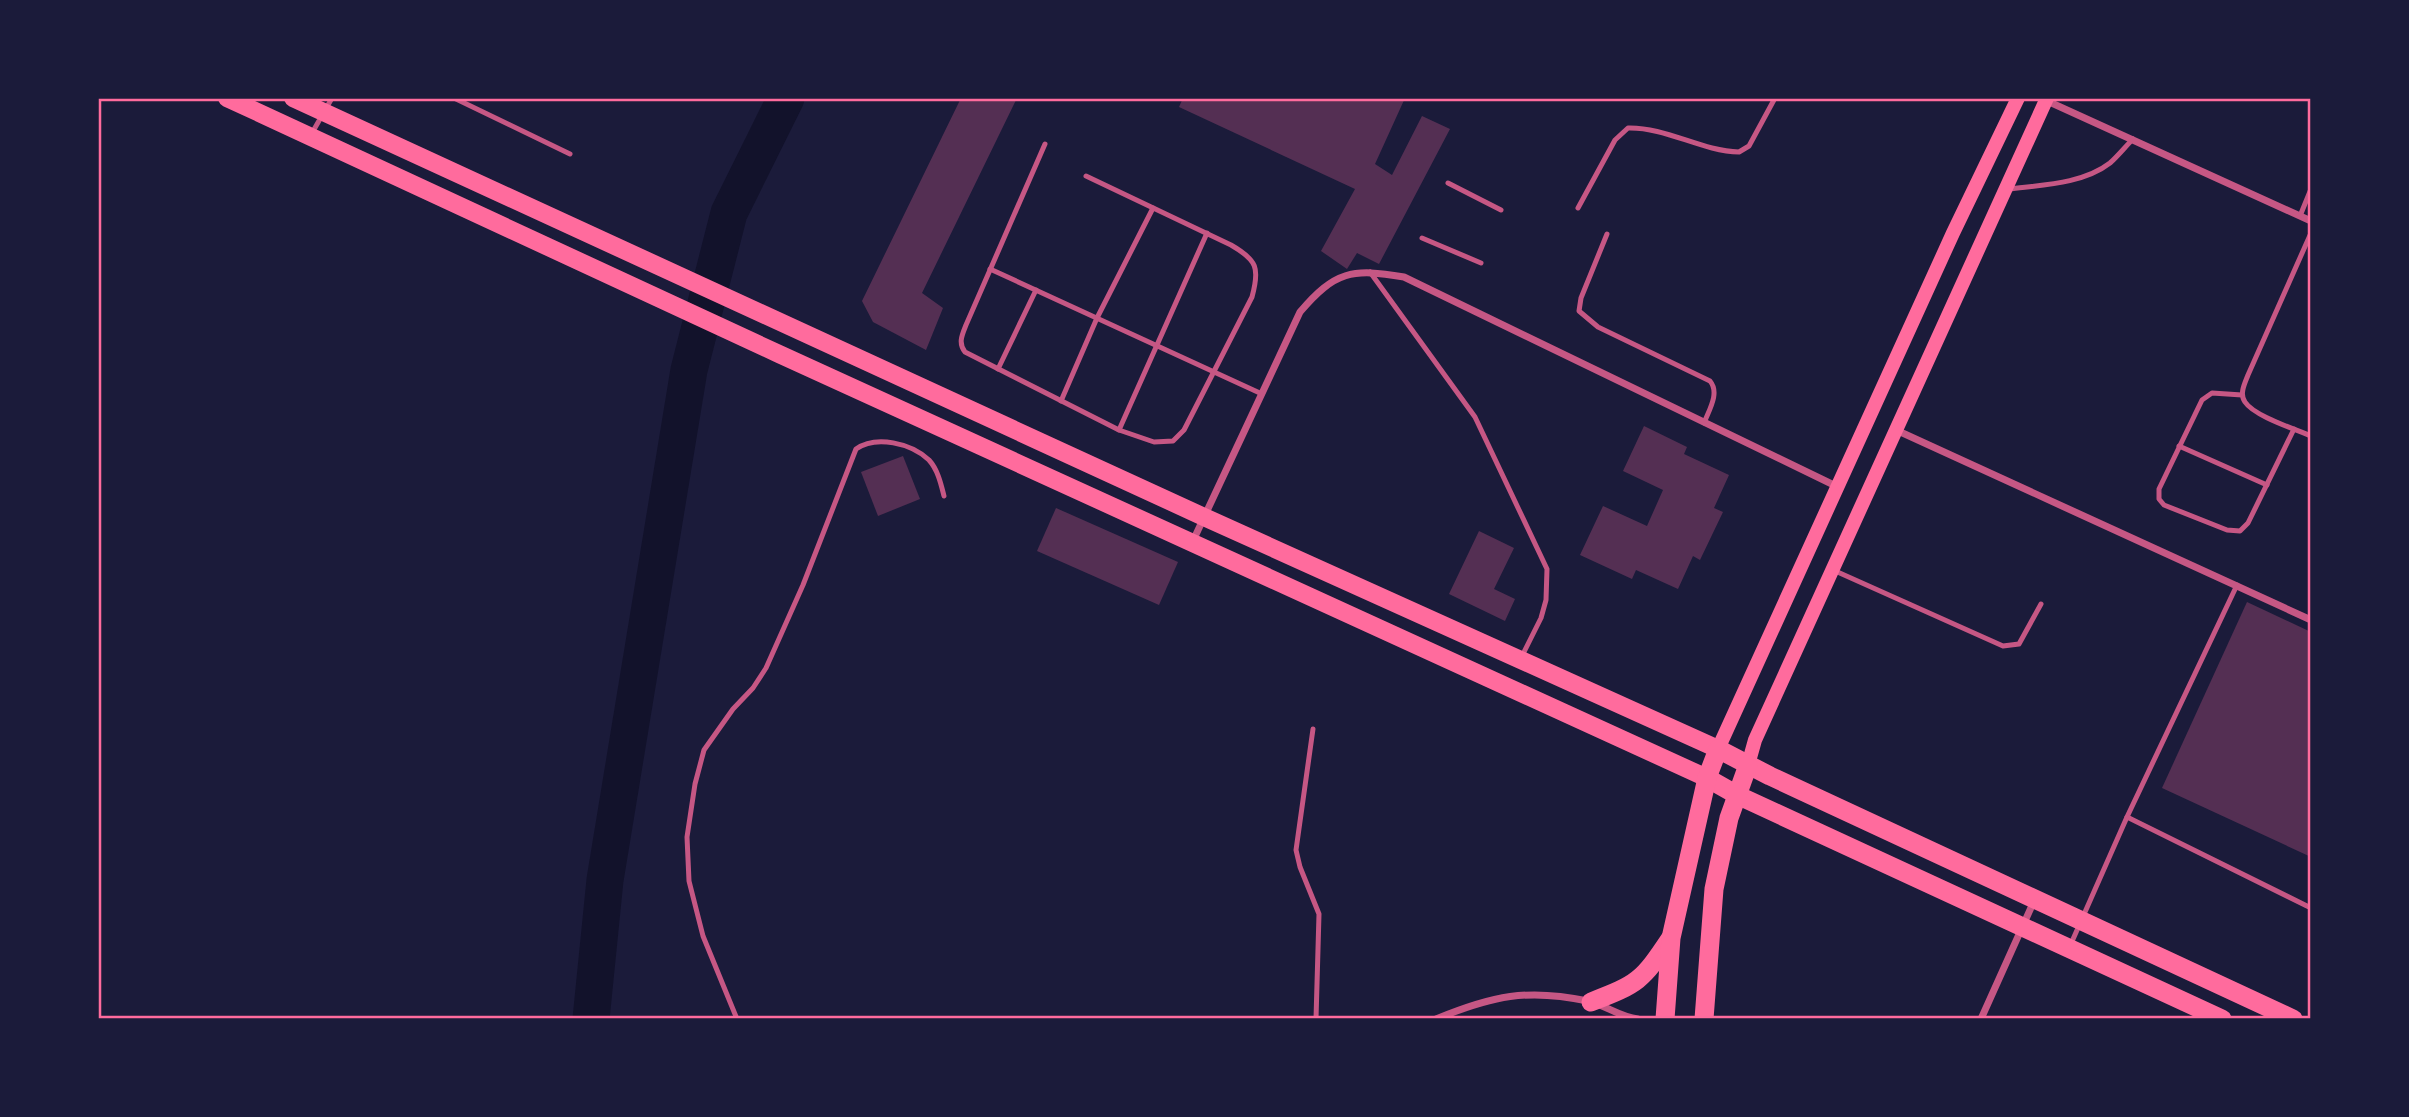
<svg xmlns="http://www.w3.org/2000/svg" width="2409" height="1117" font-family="'Roboto Condensed',sans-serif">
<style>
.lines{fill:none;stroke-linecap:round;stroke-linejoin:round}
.river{stroke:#12122b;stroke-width:37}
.building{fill:#542f53}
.service{stroke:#c65784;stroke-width:5}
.minor{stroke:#c65784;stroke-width:7}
.secondary{stroke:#ff6b9d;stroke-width:14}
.primary{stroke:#ff6b9d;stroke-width:18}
.trunk{stroke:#ff6b9d;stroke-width:19}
.neatline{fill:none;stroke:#ff6b9d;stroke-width:2.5}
</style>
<rect width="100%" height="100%" fill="#1b1b3a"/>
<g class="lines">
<polyline class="river" points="591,1019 605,880 689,370 729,213 786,98"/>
</g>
<g class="building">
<polygon points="961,98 1017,98 922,293 943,308 926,350 873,322 862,301"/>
<polygon points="1183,98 1405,98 1375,164 1392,175 1422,116 1450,129 1379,264 1357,253 1347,269 1321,251 1355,189 1179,107"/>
<polygon points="1644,426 1687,447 1684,454 1729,475 1714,508 1723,512 1700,560 1693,556 1678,589 1636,570 1632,579 1580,555 1603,506 1647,526 1663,490 1623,471"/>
<polygon points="903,456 920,499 878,516 861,472"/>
<polygon points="1056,508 1178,562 1159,605 1037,551"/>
<polygon points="1479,531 1514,548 1494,589 1515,599 1505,621 1449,594"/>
<polygon points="2247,602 2311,632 2311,857 2162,788"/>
</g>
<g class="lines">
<g class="service">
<polyline points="454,98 570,154"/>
<polyline points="312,133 332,98"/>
<path d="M1045 144 966 325C962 335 958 343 965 352L1119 430 1154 442 1173 441 1184 430 1252 297C1260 268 1257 260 1231 245L1086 176"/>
<polyline points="1448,183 1501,210"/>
<path d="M2009 189C2041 185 2083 184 2110 163 2118 156 2125 147 2133 139"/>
<path d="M1578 208 1615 140 1628 128C1666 127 1701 151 1739 152L1749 146 1775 98"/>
<polyline points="2300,216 2311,189"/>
<path d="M2311 233 2248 375C2245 383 2239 394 2245 402 2254 416 2295 429 2311 436"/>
<path d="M1607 234 1581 298 1579 311 1598 327 1710 381C1720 393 1709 410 1704 423"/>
<polyline points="1422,238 1481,263"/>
<polyline points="990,269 1262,394"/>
<polyline points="1370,272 1475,417 1547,569 1546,600 1541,618 1521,658"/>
<polyline points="998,369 1036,290"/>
<polyline points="2242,395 2212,393 2202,400 2159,489 2159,499 2164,505 2227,530 2240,531 2248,523 2294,429"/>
<polyline points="1061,401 1097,318 1153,208"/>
<polyline points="1119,430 1207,233"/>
<polyline points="2179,446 2267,485"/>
<polyline points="1833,570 2003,646 2019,644 2041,604"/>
<polyline points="1313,729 1296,850 1300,867 1319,914 1316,1019"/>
<polyline points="2127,817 2311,908"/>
<polyline points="2070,946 2127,817 2237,585"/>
<path d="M737 1019 703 936 689 881 687 837 695 784 704 750 733 709 753 688 766 668 803 585 856 449C876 435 911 443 929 460 938 470 941 484 944 496"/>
</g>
<g class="minor">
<polyline points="2045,100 2311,221"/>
<polyline points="1896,430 2311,620"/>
<path d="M1192 543 1300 312C1335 271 1352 268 1404 277L1838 487"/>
<path d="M1436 1019C1492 996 1527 988 1588 1001 1605 1005 1620 1017 1638 1019"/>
<polyline points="1981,1019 2034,901"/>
</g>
<g class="secondary">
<polyline points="1718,749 1953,233 2018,98"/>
<polyline points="1748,765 1755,740 2047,98"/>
</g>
<g class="primary">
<polyline points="227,98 779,354 1707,778"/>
<polyline points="293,98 1204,517 1718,749"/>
</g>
<g class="trunk">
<polyline points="1707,778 1737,795 2222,1019"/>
<path d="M1591 1002C1638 984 1642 981 1670 939"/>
<polyline points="1665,1019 1671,938 1707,778 1718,749 1770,776 2293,1019"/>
<polyline points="1704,1019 1714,889 1729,818 1748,765"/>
</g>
</g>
<rect width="2409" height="1117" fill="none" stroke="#1b1b3a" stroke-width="200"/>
<rect x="100" y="100" width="2209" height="917" class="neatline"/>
</svg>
